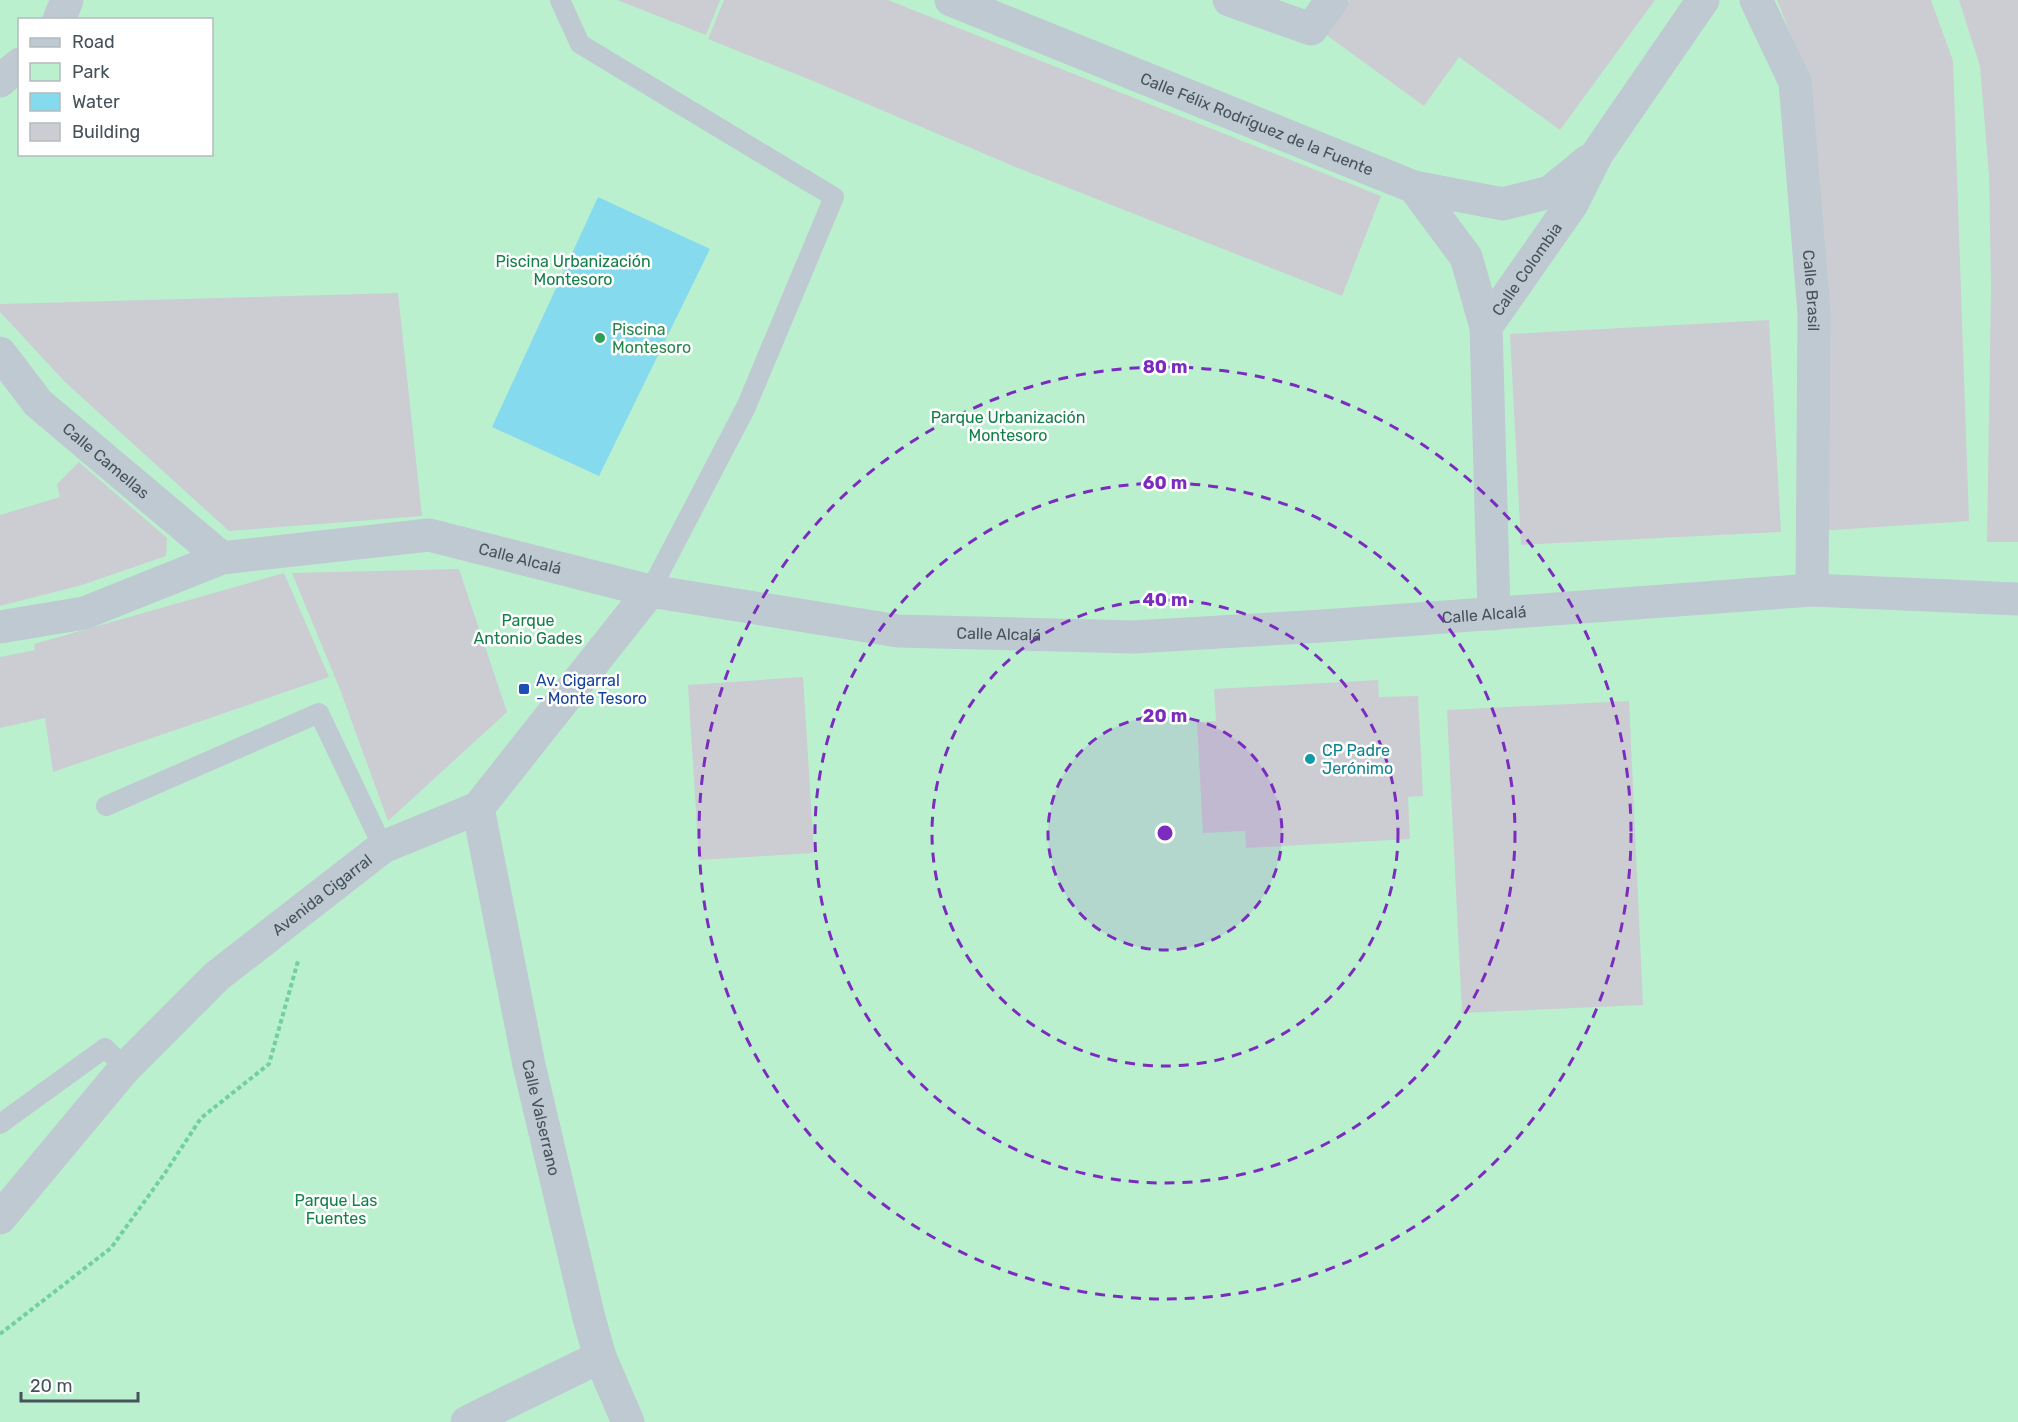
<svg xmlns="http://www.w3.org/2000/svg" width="2018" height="1422" font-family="Rubik,sans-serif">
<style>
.green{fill:#bbf0cf;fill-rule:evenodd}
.water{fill:#86daee}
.building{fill:#cbcdd3}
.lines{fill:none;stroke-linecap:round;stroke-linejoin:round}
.path{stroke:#72cfa0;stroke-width:4;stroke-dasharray:4.5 3;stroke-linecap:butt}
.service{stroke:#bec9d1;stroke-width:20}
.minor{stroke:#bec9d1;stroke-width:33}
.ring{fill:none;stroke:#7b2cbf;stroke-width:3;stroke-dasharray:10 8}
.leisure-dot{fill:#2e9e5b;stroke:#fff;stroke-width:2}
.transit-dot{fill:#1a4fb4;stroke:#fff;stroke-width:2}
.culture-dot{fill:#0f9aa8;stroke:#fff;stroke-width:2}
.labels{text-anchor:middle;stroke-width:5;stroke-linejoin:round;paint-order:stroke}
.street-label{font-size:16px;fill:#46525c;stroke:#fff}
.park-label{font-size:16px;fill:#148049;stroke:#fff}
.leisure-label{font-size:16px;fill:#27864d;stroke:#fff;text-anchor:start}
.transit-label{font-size:16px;fill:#164399;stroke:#fff;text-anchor:start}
.culture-label{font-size:16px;fill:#0d838f;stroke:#fff;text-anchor:start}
.centre{fill:#7b2cbf;stroke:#fff;stroke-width:3}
.ring-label{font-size:18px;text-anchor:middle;font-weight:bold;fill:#7b2cbf;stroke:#fff;stroke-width:5;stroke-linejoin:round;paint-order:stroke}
</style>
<rect width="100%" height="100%" fill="#f1eeee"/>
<path class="green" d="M0 0H2018V1422H0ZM20 20H212V154H20Z"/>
<polygon class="water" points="598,197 710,249 599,476 492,427"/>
<g class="building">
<polygon points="617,0 720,0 706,35"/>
<polygon points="724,0 888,0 1381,196 1342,296 1018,168 813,81 708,39"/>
<polygon points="1350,0 1655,0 1560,130 1459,57 1424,106 1325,34"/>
<polygon points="1777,0 1931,0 1953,61 1969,521 1819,531 1809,81"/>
<polygon points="1959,0 2018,0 2018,542 1987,542 1991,286 1989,175 1980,66"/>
<polygon points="398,293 422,516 229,531 65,382 0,312 0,304"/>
<polygon points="1769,320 1781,532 1521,545 1510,334"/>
<polygon points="79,462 167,538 166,556 82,585 0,606 0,515 60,497 57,484"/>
<polygon points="459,569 507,712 388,821 341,692 292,573"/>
<polygon points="284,573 329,677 53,772 45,718 0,728 0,657 35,650 34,644"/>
<polygon points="803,677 814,853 699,860 688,685"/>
<polygon points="1378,680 1379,697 1418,696 1423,796 1408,797 1410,839 1246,848 1245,831 1203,833 1197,722 1216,721 1214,689"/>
<polygon points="1629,701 1643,1005 1462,1013 1447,710"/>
</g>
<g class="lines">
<polyline class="path" points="0,1334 111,1248 165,1173 201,1118 269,1064 298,961"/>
<g class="service">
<polyline points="560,0 580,44 834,197 746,407 650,591"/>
<polyline points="106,806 319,713 383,847"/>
<polyline points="0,1124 105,1048 125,1068"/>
</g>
<g class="minor">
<path id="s1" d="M951 0 1414 187 1466 257 1486 327"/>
<polyline points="1229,0 1311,29 1332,0"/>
<path id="s2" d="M1756 0 1795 82 1814 313 1812 590"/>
<polyline points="59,20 67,0"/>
<polyline points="0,81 20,64"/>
<polyline points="1414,187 1503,204 1550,192 1588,161"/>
<path id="s3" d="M0 353 38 403 222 558"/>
<path id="s4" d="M1494 614 1486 327 1572 204 1597 154 1703 0"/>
<path id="s5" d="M0 627 84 613 222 558 429 535 650 591 898 631 1134 637 1323 626 1812 590 2018 599"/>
<path id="s6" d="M478 808 529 1065 589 1318 600 1357 628 1422"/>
<path id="s7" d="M0 1218 125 1068 217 976 383 847 478 808 650 591"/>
<polyline points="467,1422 600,1357"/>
</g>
</g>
<circle cx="1165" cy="833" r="117" fill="#7b2cbf" fill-opacity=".12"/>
<g class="ring">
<circle cx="1165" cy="833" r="117"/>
<circle cx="1165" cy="833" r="233"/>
<circle cx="1165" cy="833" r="350"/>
<circle cx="1165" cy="833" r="466"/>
</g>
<circle class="leisure-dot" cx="600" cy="338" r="6"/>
<rect class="transit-dot" x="518" y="683" width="12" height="12" rx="3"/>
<circle class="culture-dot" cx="1310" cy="759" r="6"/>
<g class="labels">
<g class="street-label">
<text dy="6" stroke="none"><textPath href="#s1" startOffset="330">Calle Félix Rodríguez de la Fuente</textPath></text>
<text dy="6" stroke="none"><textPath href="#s4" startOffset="358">Calle Colombia</textPath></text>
<text dy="6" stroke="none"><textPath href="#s2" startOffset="300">Calle Brasil</textPath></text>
<text dy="6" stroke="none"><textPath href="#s3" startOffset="152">Calle Camellas</textPath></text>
<text dy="6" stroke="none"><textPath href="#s5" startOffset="536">Calle Alcalá</textPath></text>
<text dy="6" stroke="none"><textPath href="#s5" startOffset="1508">Calle Alcalá</textPath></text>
<text dy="6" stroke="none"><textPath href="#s5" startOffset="1022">Calle Alcalá</textPath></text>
<text dy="6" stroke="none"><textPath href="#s7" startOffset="458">Avenida Cigarral</textPath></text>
<text dy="6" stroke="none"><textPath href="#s6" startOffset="316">Calle Valserrano</textPath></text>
</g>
<g class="park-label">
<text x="573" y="267">Piscina Urbanización<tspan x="573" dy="18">Montesoro</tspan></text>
<text x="1008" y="423">Parque Urbanización<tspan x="1008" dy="18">Montesoro</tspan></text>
<text x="528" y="626">Parque<tspan x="528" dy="18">Antonio Gades</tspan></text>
<text x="336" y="1206">Parque Las<tspan x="336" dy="18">Fuentes</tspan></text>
</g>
<g class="leisure-label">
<text x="612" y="335">Piscina<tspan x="612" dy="18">Montesoro</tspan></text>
</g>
<g class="transit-label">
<text x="536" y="686">Av. Cigarral<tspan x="536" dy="18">- Monte Tesoro</tspan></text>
</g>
<g class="culture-label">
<text x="1322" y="756">CP Padre<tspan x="1322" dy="18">Jerónimo</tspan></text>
</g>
</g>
<circle cx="1165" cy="833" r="9" class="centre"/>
<g class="ring-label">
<text x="1165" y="373">80 m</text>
<text x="1165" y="489">60 m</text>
<text x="1165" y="606">40 m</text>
<text x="1165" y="722">20 m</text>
</g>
<rect x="18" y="18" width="195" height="138" fill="#ffffff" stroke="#b5babe" stroke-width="1.5"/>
<rect x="30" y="38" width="30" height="9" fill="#bec9d1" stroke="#b5babe" stroke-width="1.5"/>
<text x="72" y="48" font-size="18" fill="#46525c">Road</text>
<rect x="30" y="63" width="30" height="18" fill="#bbf0cf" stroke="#b5babe" stroke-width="1.5"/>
<text x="72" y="78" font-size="18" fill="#46525c">Park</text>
<rect x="30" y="93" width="30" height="18" fill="#86daee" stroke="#b5babe" stroke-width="1.5"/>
<text x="72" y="108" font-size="18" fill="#46525c">Water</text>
<rect x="30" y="123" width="30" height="18" fill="#cbcdd3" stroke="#b5babe" stroke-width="1.5"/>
<text x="72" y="138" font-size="18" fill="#46525c">Building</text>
<path d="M21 1392v9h117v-9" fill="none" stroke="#46525c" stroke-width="3"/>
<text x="30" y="1392" font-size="18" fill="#46525c" stroke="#ffffff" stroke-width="4.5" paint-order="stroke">20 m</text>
</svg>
